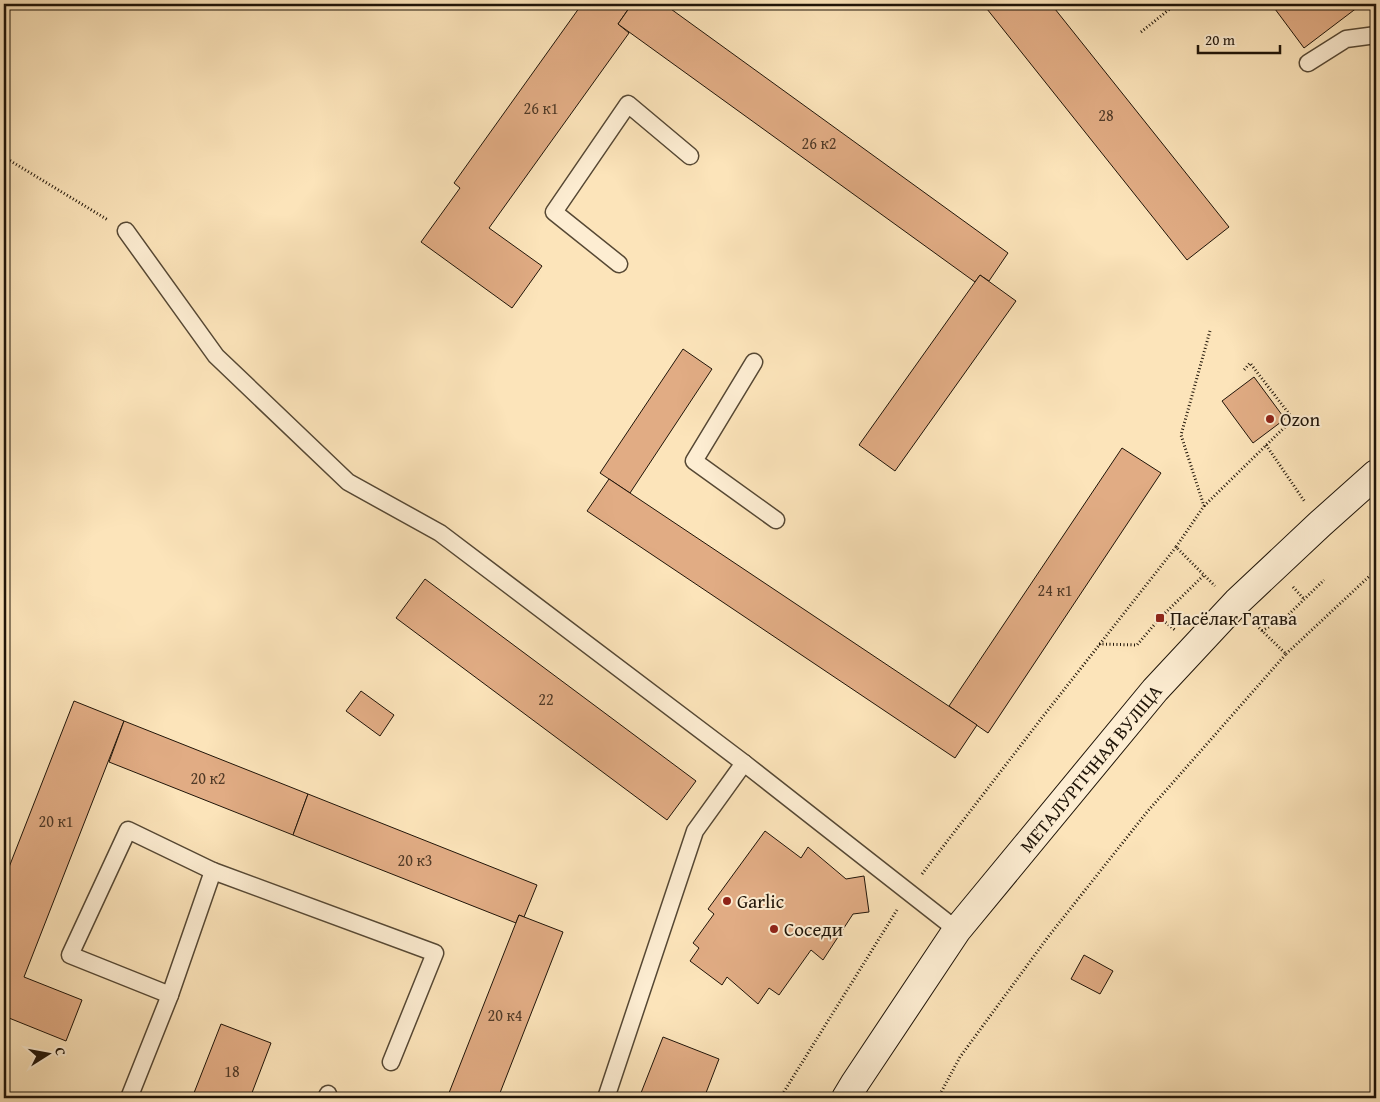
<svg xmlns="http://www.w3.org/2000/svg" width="1380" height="1102" font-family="'Gentium Book Plus',serif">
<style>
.building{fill:#e1ac84;stroke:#1f1408}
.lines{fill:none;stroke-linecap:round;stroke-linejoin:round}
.lane-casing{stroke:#564834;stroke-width:19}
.secondary-casing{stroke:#1f1408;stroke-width:30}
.path{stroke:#1f1408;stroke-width:3;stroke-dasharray:1 2.5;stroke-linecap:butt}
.lane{stroke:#fdedd2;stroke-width:16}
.secondary{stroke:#fdedd2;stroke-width:28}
.poi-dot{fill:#8f2418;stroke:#fdedd2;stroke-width:2}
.labels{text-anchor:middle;stroke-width:4;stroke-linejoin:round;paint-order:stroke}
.number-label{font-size:16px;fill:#503a27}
.poi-label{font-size:19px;fill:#1f1408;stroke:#fdedd2;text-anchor:start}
.street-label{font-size:19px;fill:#1f1408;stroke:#fdedd2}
</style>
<rect width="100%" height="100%" fill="#fce4ba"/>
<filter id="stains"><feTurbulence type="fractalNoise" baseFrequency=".004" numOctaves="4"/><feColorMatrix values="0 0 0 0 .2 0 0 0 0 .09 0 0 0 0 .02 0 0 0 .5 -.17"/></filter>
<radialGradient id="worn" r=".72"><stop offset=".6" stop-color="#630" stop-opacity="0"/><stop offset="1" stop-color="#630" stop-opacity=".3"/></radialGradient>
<g class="building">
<polygon points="582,4 629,4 631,5 618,24 629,33 489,228 542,266 512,308 421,242 460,188 454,183"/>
<polygon points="632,4 664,4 1008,253 989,281 980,275 975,282 618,24"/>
<polygon points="983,4 1051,4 1229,227 1187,260"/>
<polygon points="1282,4 1362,4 1304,48 1275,9"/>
<polygon points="980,275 1016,301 895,471 859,445"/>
<polygon points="683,349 712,369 630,493 600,473"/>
<polygon points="1254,377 1285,419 1253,443 1222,401"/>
<polygon points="1122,448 1161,473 988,733 949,706"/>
<polygon points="609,479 977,725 955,758 587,511"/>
<polygon points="425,579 696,781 667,820 396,618"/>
<polygon points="361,691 394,715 380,736 346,711"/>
<polygon points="74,701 124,721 24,977 82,1000 66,1041 4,1016 4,880"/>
<polygon points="124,721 308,794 293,835 109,762"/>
<polygon points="308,794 537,885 524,917 519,915 516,923 293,835"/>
<polygon points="765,831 801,858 808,847 846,879 864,876 869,912 853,914 823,960 811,950 779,995 769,988 758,1004 727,977 722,985 690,961 699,948 693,943 714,914 708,909"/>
<polygon points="519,915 563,932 498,1098 447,1098"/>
<polygon points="1084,955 1113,971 1100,994 1071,979"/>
<polygon points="221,1024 271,1043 250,1098 192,1098"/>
<polygon points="663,1037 719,1059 704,1098 639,1098"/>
</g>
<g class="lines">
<defs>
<g id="lane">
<polyline points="1308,63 1346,39 1376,35"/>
<polyline points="126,231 216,356 348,482 440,533 744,763 957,930"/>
<polyline points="619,264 554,212 628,104 690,156"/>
<polyline points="754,362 694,461 776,520"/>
<polyline points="170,995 70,955 128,830 213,871"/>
<polyline points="129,1098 170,995 213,871 435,953 391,1062"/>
<polyline points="326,1098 328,1094"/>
<polyline points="606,1098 695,831 744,763"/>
</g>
<g id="secondary">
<path id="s1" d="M846 1098 855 1083 957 930 1155 690 1237 602 1320 524 1376 474"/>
</g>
</defs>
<use href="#lane" class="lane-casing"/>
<use href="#secondary" class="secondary-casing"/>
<g class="path">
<polyline points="1141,32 1176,4"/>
<polyline points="4,157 108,220"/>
<polyline points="1210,331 1181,435 1204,506 1176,547 1215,586"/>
<polyline points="1266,445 1305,502"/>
<polyline points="1204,506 1293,419 1250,363 1244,370"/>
<polyline points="1293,587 1304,599"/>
<polyline points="1160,618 1175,630"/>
<polyline points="1262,631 1286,617 1324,580"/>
<polyline points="1099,644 1137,645 1160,618 1204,575"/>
<polyline points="1286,654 1376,570"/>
<polyline points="922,874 1041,719 1176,547"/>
<polyline points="780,1098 897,910"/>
<polyline points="938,1098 960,1057 1048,937 1147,812 1286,654 1254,623"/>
</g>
<use href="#lane" class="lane"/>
<use href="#secondary" class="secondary"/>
</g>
<g class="poi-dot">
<circle cx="1270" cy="419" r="5"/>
<rect x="1155" y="613" width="10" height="10" rx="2.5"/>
<circle cx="727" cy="901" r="5"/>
<circle cx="774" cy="929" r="5"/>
</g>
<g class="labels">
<g class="number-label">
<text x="541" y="114">26 к1</text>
<text x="1106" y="121">28</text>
<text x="819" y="149">26 к2</text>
<text x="1055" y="596">24 к1</text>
<text x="546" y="705">22</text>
<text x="208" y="784">20 к2</text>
<text x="56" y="827">20 к1</text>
<text x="415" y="866">20 к3</text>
<text x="505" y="1021">20 к4</text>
<text x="232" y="1077">18</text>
</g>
<g class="poi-label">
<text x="1280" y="426">Ozon</text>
<text x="1170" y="625">Пасёлак Гатава</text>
<text x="737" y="908">Garlic</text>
<text x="784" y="936">Соседи</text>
</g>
<g class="street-label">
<text dy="7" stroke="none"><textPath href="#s1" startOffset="411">МЕТАЛУРГІЧНАЯ ВУЛІЦА</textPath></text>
</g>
</g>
<rect width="1380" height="1102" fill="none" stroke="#fce4ba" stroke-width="20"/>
<rect x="5" y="5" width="1370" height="1092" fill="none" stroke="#1f1408" stroke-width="2.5"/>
<rect x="10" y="10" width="1360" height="1082" fill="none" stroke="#1f1408"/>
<g transform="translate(48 1054) rotate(79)" stroke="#fdedd2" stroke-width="4" paint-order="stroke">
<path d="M0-4L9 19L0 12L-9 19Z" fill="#1f1408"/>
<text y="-8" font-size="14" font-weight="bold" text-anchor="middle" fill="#1f1408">С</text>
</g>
<path d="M1198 45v8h82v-8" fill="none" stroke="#1f1408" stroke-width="2.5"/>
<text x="1205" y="45" font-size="15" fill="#1f1408" stroke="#fdedd2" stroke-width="4" paint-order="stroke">20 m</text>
<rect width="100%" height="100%" filter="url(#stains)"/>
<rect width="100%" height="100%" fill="url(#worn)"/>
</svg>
